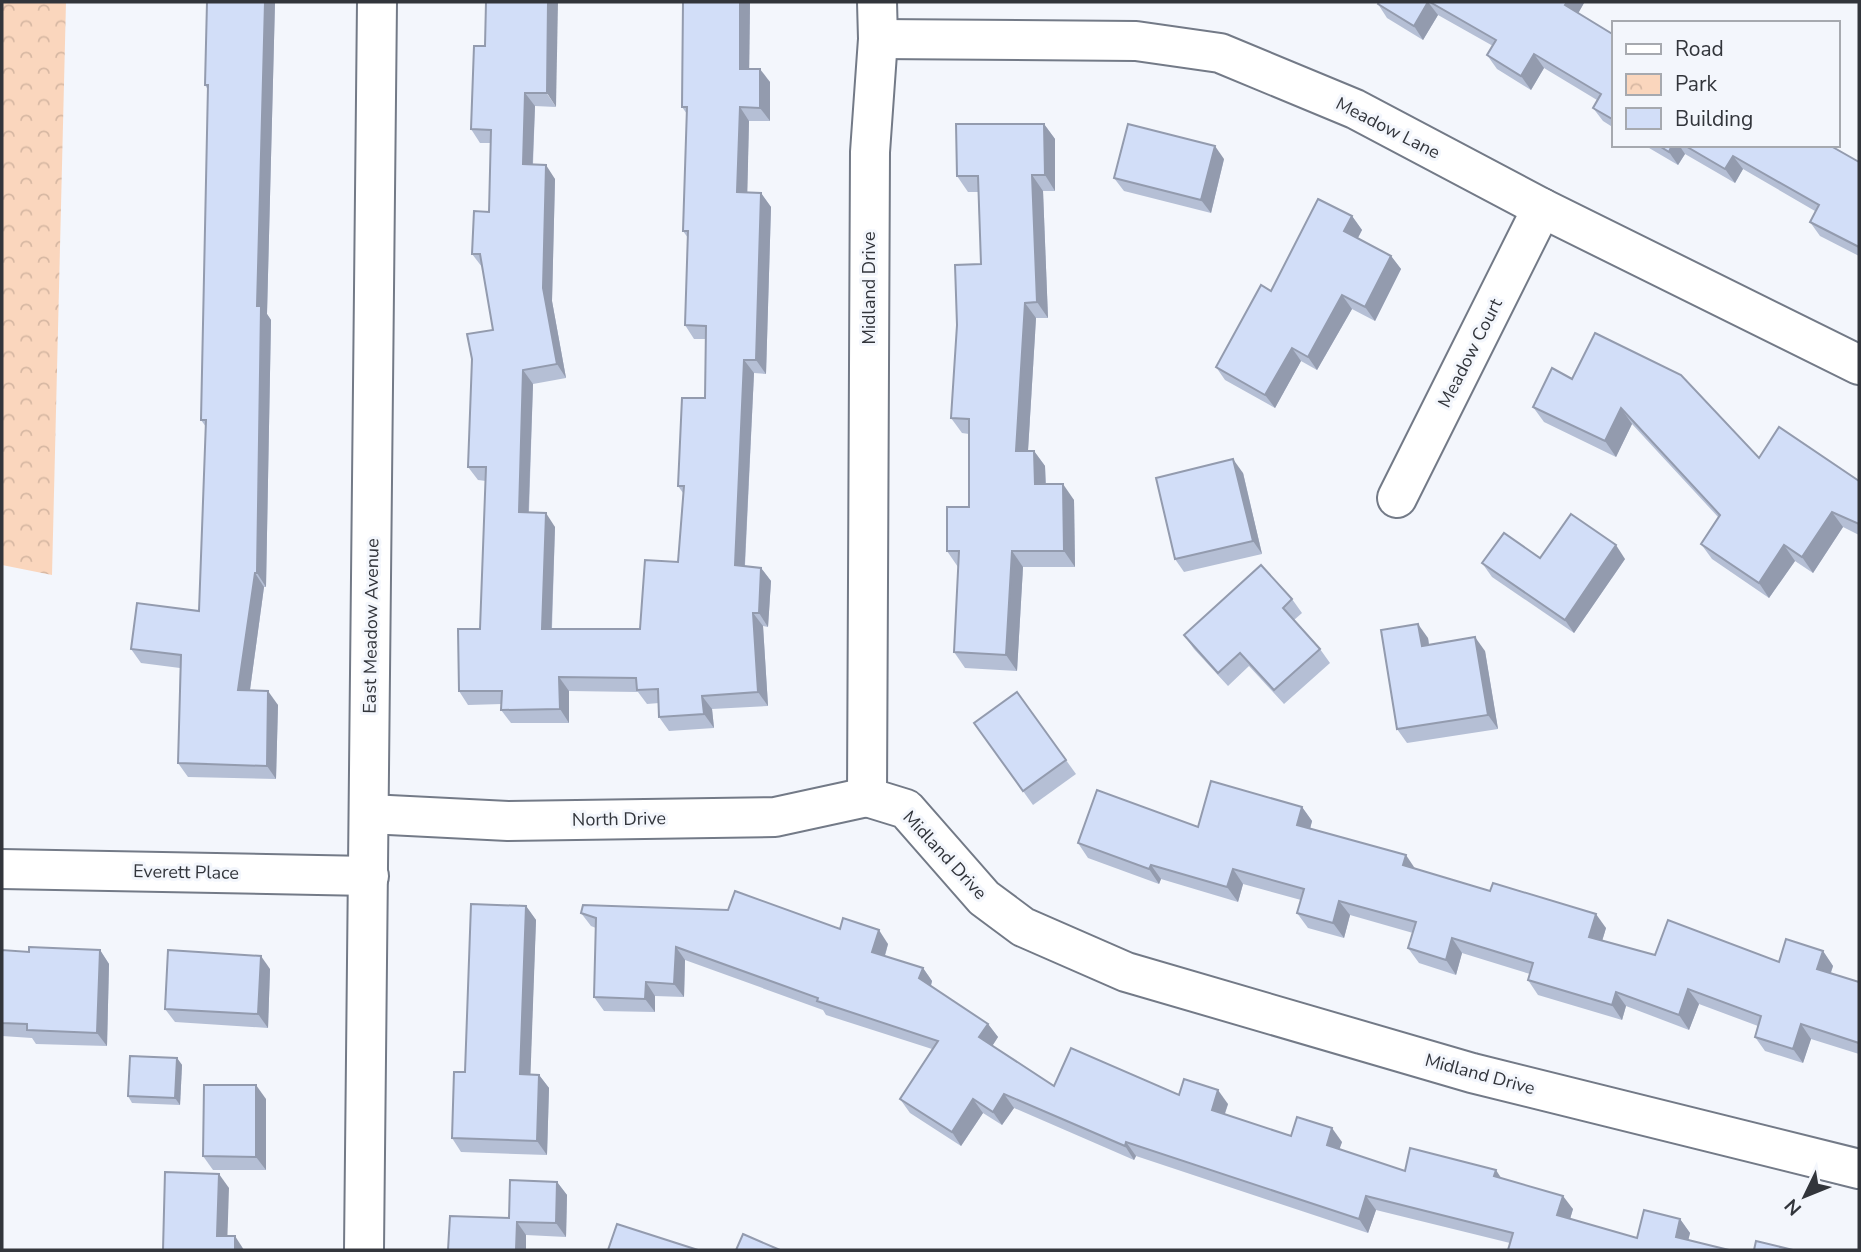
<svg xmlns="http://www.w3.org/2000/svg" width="1861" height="1252" font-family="'Nunito Sans',sans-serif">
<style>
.park{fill:url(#park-crowns)}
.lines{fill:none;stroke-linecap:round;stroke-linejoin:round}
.minor-casing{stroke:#737a87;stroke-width:42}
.minor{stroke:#fff;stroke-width:38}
.wall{fill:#b5bfd5}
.shaded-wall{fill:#939bae}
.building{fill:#d2def8;stroke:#939bae;stroke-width:2}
.labels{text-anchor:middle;stroke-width:6;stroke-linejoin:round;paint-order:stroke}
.street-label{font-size:18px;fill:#32353b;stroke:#f3f6fc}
</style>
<defs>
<pattern id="park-crowns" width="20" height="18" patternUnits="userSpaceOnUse" patternTransform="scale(1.75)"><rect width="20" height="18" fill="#fad6bd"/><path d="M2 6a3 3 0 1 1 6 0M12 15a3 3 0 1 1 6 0" fill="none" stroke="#d7b8a3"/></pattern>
</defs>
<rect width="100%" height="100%" fill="#f3f6fc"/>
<polygon class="park" points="2,2 66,2 52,575 2,565"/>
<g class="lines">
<defs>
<g id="minor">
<polyline points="877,2 878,39 870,152 867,797 906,809 984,898 1023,927 1126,972 1472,1073 1859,1169"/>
<polyline points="878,39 1136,41 1220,53 1355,109 1542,208 1859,365"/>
<polyline points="1397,498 1542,208"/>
<polyline points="369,814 508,821 775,817 867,797"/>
<polyline points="2,869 369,876"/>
<polyline points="364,1250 377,2"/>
</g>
</defs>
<use href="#minor" class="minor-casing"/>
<use href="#minor" class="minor"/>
</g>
<g class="wall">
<polygon points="207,2 275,2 267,314 271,320 266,587 264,587 250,690 278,705 276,779 188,777 178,763 180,668 141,663 131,649 199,611 206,427 201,420 208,90 205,85"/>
<polygon points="486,2 556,107 535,106 533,165 555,179 552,301 566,378 533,384 529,512 555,527 552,629 640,629 678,562 683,493 678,486 705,398 706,339 694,339 685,325 688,238 683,231 687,114 682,107 750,2 749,69 770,82 770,121 749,121 747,192 761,193 771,207 766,374 754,373 745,566 761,568 771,581 768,627 763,626 768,706 712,709 714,728 669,731 659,717 659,703 647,704 638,692 569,691 569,723 511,723 501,710 502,704 468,705 459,691 480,629 486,481 478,480 468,467 493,330 482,267 472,254 489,212 491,143 480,143 471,129 485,46"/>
<polygon points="1379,2 1583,2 1584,3 1578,13 1614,35 1614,128 1603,121 1593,108 1597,100 1544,68 1531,90 1497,69 1487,55 1493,46 1438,15 1423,40 1387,18 1378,4"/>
<polygon points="1044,124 1055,139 1055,191 1043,191 1048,318 1036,318 1028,451 1034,451 1045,466 1046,484 1074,500 1075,567 1023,567 1017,671 965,668 954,652 958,567 947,551 969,507 969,434 962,433 951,418 981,264 978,192 968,192 957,176"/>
<polygon points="1644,145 1829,145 1859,162 1859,256 1820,236 1810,222 1815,211 1743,169 1735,183 1685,154 1678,165"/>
<polygon points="1224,159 1211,213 1124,191 1114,178"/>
<polygon points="1352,216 1362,230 1358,238 1391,256 1401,269 1375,321 1352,309 1317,370 1301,361 1275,408 1225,380 1216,367 1271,291"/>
<polygon points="1572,379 1759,458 1859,481 1859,535 1843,527 1813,573 1795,561 1769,598 1712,559 1701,544 1719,518 1632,424 1616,457 1544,422 1533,407"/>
<polygon points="1243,473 1262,554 1184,572 1175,559"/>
<polygon points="1540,558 1625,559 1574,633 1492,577 1482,563"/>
<polygon points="1292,599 1302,613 1294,620 1320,649 1330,663 1284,704 1249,666 1228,686 1194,649 1184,635"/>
<polygon points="1428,638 1429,645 1485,651 1498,729 1407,743 1397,729"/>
<polygon points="1017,692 1076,774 1033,805 974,723"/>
<polygon points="1302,807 1312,821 1310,829 1414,868 1606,928 1602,941 1655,955 1779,962 1823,951 1833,966 1831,973 1859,982 1859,1054 1811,1039 1803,1063 1765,1051 1755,1037 1758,1026 1699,1004 1689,1030 1626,1006 1622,1020 1538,995 1528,980 1530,974 1462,953 1456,975 1419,963 1408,948 1413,933 1350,915 1344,938 1308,928 1297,913 1301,900 1243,884 1238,902 1161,879 1159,884 1088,858 1078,843 1198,827"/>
<polygon points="526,906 536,920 530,1074 539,1075 549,1088 547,1155 461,1152 452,1138"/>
<polygon points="581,913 840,929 888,944 885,956 923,968 932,981 931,986 988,1024 998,1037 992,1046 1054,1086 1179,1095 1228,1104 1225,1114 1291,1136 1342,1142 1339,1149 1405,1171 1501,1178 1573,1209 1570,1219 1637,1238 1680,1219 1690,1233 1688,1240 1510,1243 1376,1210 1368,1233 1136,1156 1134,1160 1014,1108 1002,1125 983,1113 961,1146 910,1113 900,1099 932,1049 826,1015 823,1010 685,960 684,997 655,996 655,1012 604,1011 594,997 596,928 591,926"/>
<polygon points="2,950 29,952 100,950 109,964 107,1046 36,1044 32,1038 2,1036"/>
<polygon points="270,969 268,1028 175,1022 165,1009"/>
<polygon points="177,1058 182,1065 180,1105 132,1103 128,1096"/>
<polygon points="266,1099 266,1170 213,1170 203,1156"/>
<polygon points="557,1182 567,1195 566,1237 526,1235 526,1250 448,1250 509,1218"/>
</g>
<g class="shaded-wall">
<polygon points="265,2 275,2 267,314 271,320 266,587 257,573 257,306"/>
<polygon points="548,2 558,2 556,107 547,93"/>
<polygon points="740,2 750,2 749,82 740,69"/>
<polygon points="1428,2 1438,15 1423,40 1414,26"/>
<polygon points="1567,2 1583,2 1584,3 1575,19 1565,5"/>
<polygon points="1534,54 1544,68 1531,90 1521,76"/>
<polygon points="760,69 770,82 770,121 760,108"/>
<polygon points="525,93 535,106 532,178 523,164"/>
<polygon points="740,107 749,121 747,206 737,192"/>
<polygon points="1044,124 1055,139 1055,191 1045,175"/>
<polygon points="1672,145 1679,145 1685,154 1678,165 1669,152"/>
<polygon points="1215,146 1224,159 1211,213 1201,200"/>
<polygon points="1733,156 1743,169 1735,183 1725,169"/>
<polygon points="546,165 555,179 552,301 566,378 557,364 543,288"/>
<polygon points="1032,175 1043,191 1048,318 1037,302"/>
<polygon points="761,193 771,207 766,374 756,360"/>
<polygon points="1352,216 1362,230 1354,245 1344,231"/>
<polygon points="1391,256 1401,269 1375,321 1365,307"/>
<polygon points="1342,295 1352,309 1317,370 1308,357"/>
<polygon points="1025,303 1036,318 1027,467 1016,451"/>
<polygon points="1292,348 1301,361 1275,408 1265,395"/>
<polygon points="744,360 754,373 744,579 735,565"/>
<polygon points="523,370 533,384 528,526 519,512"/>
<polygon points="1621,408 1632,424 1616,457 1605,441"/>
<polygon points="1034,451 1045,466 1046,500 1035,484"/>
<polygon points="1233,459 1243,473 1262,554 1253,541"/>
<polygon points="1063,484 1074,500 1075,567 1064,551"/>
<polygon points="1832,512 1843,527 1813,573 1802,557"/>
<polygon points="546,513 555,527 551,643 542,629"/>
<polygon points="1616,545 1625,559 1574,633 1565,620"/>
<polygon points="1784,545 1795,561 1769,598 1759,583"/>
<polygon points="1012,551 1023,567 1017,671 1006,655"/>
<polygon points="761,568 771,581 768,627 759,613"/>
<polygon points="255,573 264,587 248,704 238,690"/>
<polygon points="753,613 763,626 768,706 758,692"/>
<polygon points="1418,624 1428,638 1431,659 1422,646"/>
<polygon points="1475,637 1485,651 1498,729 1488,715"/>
<polygon points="559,677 569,691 569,723 560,709"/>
<polygon points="268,691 278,705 276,779 267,766"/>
<polygon points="702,696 712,709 714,728 704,714"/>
<polygon points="1302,807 1312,821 1307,840 1297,825"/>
<polygon points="1406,855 1416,870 1403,865"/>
<polygon points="1151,865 1161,879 1159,884 1149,869"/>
<polygon points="1233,869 1243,884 1238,902 1227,887"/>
<polygon points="1339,901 1350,915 1344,938 1333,923"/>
<polygon points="526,906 536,920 530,1088 520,1074"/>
<polygon points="1596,914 1606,928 1599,951 1589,937"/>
<polygon points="879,930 888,944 882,965 872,952"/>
<polygon points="1452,938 1462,953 1456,975 1446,960"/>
<polygon points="676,947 685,960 684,997 674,984"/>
<polygon points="100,950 109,964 107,1046 97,1033"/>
<polygon points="1823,951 1833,966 1827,983 1817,969"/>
<polygon points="261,956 270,969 268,1028 258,1014"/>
<polygon points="923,968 932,981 929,992 919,978"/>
<polygon points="646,982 655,996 655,1012 645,999"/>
<polygon points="1688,989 1699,1004 1689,1030 1679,1015"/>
<polygon points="1616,992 1626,1006 1622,1020 1612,1005"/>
<polygon points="988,1024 998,1037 989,1051 979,1037"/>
<polygon points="1801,1024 1811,1039 1803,1063 1793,1049"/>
<polygon points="177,1058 182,1065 180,1105 175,1098"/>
<polygon points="539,1075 549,1088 547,1155 537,1141"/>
<polygon points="256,1085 266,1099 266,1170 256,1157"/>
<polygon points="1218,1090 1228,1104 1221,1124 1212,1110"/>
<polygon points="1004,1094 1014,1108 1002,1125 993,1112"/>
<polygon points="973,1099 983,1113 961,1146 952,1132"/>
<polygon points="1332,1128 1342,1142 1336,1159 1327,1145"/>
<polygon points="1126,1142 1136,1156 1134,1160 1125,1146"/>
<polygon points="1496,1170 1505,1184 1494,1176"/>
<polygon points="219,1174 229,1188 227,1249 217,1236"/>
<polygon points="557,1182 567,1195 566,1237 556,1223"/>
<polygon points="1366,1196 1376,1210 1368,1233 1359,1219"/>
<polygon points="1563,1196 1573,1209 1567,1229 1557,1215"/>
<polygon points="1680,1219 1690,1233 1686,1250 1676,1237"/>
<polygon points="517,1222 526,1235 526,1250 516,1250"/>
<polygon points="235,1236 244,1250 235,1250"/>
</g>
<g class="building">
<polygon points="207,2 265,2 257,306 261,306 257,573 255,573 238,690 268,691 267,766 178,763 181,655 131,649 137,603 199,611 206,420 201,420 208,85 205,85"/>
<polygon points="486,2 548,2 547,93 525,93 523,164 546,165 543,288 557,364 523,370 519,512 546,513 542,629 640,629 645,560 678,562 684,486 678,486 682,398 705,398 706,326 685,325 688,231 683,231 687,107 682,107 683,2 740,2 740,69 760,69 760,108 740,107 737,192 761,193 756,360 744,360 735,565 761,568 759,613 753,613 758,692 702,696 704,714 659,717 658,689 637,690 636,678 559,677 560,709 501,710 502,691 459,691 458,629 480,629 486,467 468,467 472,359 467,334 493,330 480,254 472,254 474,211 489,212 491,130 471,129 474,46 485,46"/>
<polygon points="1379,2 1428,2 1414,26 1378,4"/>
<polygon points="1430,2 1567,2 1565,5 1614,35 1614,120 1593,108 1601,94 1534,54 1521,76 1487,55 1496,40"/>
<polygon points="956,124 1044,124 1045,175 1032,175 1037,302 1025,303 1016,451 1034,451 1035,484 1063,484 1064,551 1012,551 1006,655 954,652 959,551 947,551 947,507 969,507 969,419 951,418 957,325 955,265 981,264 978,176 957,176"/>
<polygon points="1128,124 1215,146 1201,200 1114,178"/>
<polygon points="1658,145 1672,145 1669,152"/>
<polygon points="1684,145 1829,145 1859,162 1859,247 1810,222 1819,205 1733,156 1725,169"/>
<polygon points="1318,199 1352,216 1344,231 1391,256 1365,307 1342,295 1308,357 1292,348 1265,395 1216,367 1261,285 1271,291"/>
<polygon points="1595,333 1681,375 1759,458 1779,427 1859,481 1859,524 1832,512 1802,557 1784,545 1759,583 1701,544 1720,515 1621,408 1605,441 1533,407 1552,368 1572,379"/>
<polygon points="1233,459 1253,541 1175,559 1156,478"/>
<polygon points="1571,514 1616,545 1565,620 1482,563 1504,533 1540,558"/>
<polygon points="1261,565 1292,599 1283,608 1320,649 1274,690 1240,653 1218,673 1184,635"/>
<polygon points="1418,624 1422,646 1475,637 1488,715 1397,729 1381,630"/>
<polygon points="1017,692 1066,760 1023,791 974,723"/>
<polygon points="1211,781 1302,807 1297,825 1406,855 1403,865 1490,891 1493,883 1596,914 1589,937 1655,955 1668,920 1779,962 1786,939 1823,951 1817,969 1859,982 1859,1043 1801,1024 1793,1049 1755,1037 1761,1016 1688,989 1679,1015 1616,992 1612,1005 1528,980 1533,963 1452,938 1446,960 1408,948 1416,922 1339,901 1333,923 1297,913 1304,889 1233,869 1227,887 1151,865 1149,869 1078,843 1097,790 1198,827"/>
<polygon points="735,891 840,929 843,918 879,930 872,952 923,968 919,978 988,1024 979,1037 1054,1086 1071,1048 1179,1095 1184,1079 1218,1090 1212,1110 1291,1136 1297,1117 1332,1128 1327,1145 1405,1171 1410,1148 1496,1170 1494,1176 1563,1196 1557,1215 1637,1238 1644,1210 1680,1219 1676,1237 1729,1250 1508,1250 1513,1233 1366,1196 1359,1219 1126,1142 1125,1146 1004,1094 993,1112 973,1099 952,1132 900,1099 938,1041 817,1001 818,998 676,947 674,984 646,982 645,999 594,997 596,918 581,913 583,905 728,910"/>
<polygon points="471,904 526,906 520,1074 539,1075 537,1141 452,1138 454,1072 465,1072"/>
<polygon points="29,947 100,950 97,1033 27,1030 27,1024 2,1023 2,950 29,952"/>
<polygon points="168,950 261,956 258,1014 165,1009"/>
<polygon points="130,1056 177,1058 175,1098 128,1096"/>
<polygon points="204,1085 256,1085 256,1157 203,1156"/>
<polygon points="165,1172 219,1174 217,1236 235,1236 235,1250 163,1250"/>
<polygon points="510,1180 557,1182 556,1223 517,1222 516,1250 448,1250 450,1216 509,1218"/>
<polygon points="617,1224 698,1250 608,1250"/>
<polygon points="743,1234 780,1250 736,1250"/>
<polygon points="1756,1241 1793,1250 1754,1250"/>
</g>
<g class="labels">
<g class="street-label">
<text transform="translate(1388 128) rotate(27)" y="6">Meadow Lane</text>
<text transform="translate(869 288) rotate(-90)" y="6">Midland Drive</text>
<text transform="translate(1470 353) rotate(-63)" y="6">Meadow Court</text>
<text transform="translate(371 626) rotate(-89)" y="6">East Meadow Avenue</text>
<text transform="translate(619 819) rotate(-1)" y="6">North Drive</text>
<text transform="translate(945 855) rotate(47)" y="6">Midland Drive</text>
<text transform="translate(186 872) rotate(1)" y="6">Everett Place</text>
<text transform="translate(1480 1074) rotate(15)" y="6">Midland Drive</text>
</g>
</g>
<rect width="1861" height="1252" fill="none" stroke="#32353b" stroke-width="7"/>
<rect x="1612" y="21" width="228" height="126" fill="#f3f6fc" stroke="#a6a9af" stroke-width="2"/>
<rect x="1626" y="44" width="35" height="10" fill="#ffffff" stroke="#a6a9af" stroke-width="2"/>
<text x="1675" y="56" font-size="21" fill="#32353b">Road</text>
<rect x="1626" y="74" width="35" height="21" fill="url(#park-crowns)" stroke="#a6a9af" stroke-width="2"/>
<text x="1675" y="91" font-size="21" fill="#32353b">Park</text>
<rect x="1626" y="108" width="35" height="21" fill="#d2def8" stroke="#a6a9af" stroke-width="2"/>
<text x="1675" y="126" font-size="21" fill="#32353b">Building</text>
<g transform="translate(1805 1196) rotate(227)" stroke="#f3f6fc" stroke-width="5" paint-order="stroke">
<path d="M0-5L12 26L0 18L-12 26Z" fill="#32353b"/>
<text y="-10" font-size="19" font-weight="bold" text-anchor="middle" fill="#32353b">N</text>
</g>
</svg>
